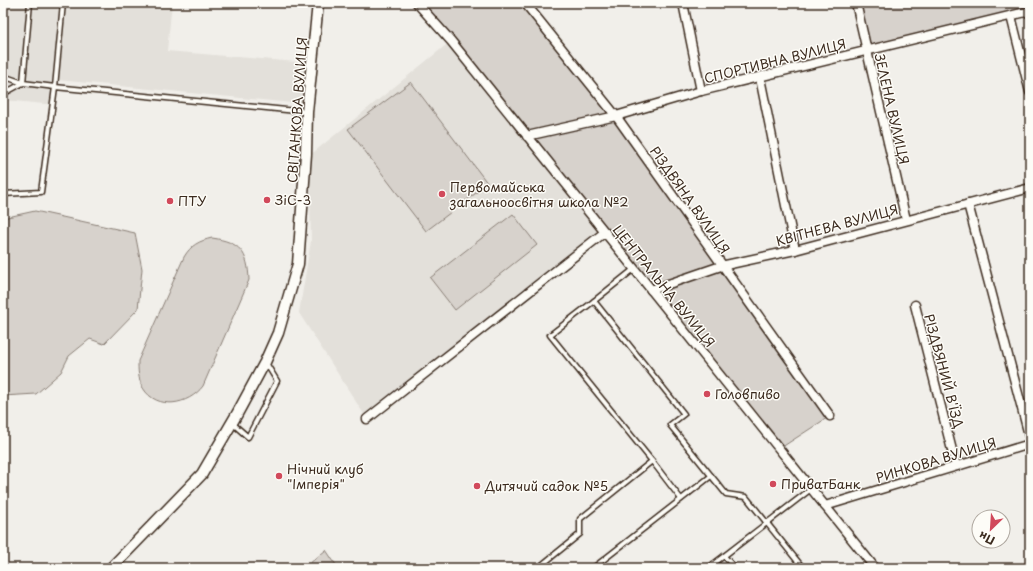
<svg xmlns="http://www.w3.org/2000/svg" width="1033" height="571" font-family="'Playpen Sans',sans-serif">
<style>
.built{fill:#e3e0da}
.green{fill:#d7d2cc;stroke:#897e75}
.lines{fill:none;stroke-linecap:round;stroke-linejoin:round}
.service-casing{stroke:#3b2a1e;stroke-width:7}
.minor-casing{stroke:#3b2a1e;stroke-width:11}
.tertiary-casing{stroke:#3b2a1e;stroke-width:13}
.service{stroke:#fdfcf7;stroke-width:4}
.minor{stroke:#fdfcf7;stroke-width:8}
.tertiary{stroke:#fdfcf7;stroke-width:10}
.poi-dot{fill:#d1495b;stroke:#fdfcf7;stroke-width:1.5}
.labels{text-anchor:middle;stroke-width:3;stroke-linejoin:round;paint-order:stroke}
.street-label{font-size:13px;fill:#3b2a1e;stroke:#fdfcf7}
.poi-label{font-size:13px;fill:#3b2a1e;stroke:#fdfcf7;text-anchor:start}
</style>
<rect width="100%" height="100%" fill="#f1efea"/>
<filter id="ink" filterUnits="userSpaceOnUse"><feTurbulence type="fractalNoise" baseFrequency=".025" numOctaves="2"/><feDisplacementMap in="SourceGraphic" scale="8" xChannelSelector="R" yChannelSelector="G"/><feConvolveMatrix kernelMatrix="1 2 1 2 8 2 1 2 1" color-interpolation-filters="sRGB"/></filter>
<g filter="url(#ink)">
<g class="built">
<polygon points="3,3 172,3 167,51 309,63 303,104 58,80 55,105 3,100"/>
<polygon points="451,41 605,232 367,419 299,313 311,241 309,156"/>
</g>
<g class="green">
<polygon points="417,3 525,3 616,116 830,416 779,449"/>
<polygon points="856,3 1030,3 1030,11 867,51"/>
<polygon points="411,82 488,184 426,231 348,129"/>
<polygon points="35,211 135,233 142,269 138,309 104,344 90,339 69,356 61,372 36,394 3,396 3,218"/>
<polygon points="513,214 537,245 455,310 430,278"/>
<path d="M212 238C240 242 248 252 249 280L203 386C189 405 157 411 143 388 138 379 138 370 138 361L184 257C191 245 199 241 212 238Z"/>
<polygon points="326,550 338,568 304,568"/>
</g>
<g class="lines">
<defs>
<g id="service">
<polyline points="3,76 23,83 55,87 63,3"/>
<polyline points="3,94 23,83 30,3"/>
<polyline points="3,194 41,192 55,87 306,112"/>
<polyline points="634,269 594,301 684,414 670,425 726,494 746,497 803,568"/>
<polyline points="594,301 550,335 652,461"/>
<polyline points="232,423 248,437 277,381 266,363"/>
<polyline points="538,568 580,534 580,519 652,461 681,499"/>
<polyline points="593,568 711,476"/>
<polyline points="708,568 724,556"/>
<polyline points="735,568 724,556 811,489"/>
</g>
<g id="minor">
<polyline points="417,3 451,41 875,568"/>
<polyline points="525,3 616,116 830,416"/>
<polyline points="683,3 701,91"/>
<polyline points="856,3 906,220"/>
<polyline points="1011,16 1030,92"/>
<polyline points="760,78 795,250"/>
<polyline points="527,136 616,116 701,91 1030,11"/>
<polyline points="968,204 1030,439"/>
<polyline points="651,290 721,266 795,250 1030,188"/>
<polyline points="915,305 956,466"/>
<polyline points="367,419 605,232"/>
<polyline points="825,506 1030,444"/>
</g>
<polyline id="tertiary" points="111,568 202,474 237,414 265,362 278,333 298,264 306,154 307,112 318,3"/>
</defs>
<use href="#service" class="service-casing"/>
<use href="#minor" class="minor-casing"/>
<use href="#tertiary" class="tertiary-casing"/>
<use href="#service" class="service"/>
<use href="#minor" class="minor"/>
<use href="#tertiary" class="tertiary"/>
</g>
</g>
<g class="poi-dot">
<circle cx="442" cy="194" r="4"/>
<circle cx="267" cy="200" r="4"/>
<circle cx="170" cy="201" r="4"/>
<circle cx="707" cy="394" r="4"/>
<circle cx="279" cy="476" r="4"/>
<circle cx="773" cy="484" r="4"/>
<circle cx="477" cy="486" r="4"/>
</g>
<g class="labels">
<g class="street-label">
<text transform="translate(775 61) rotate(-14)" y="5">СПОРТИВНА ВУЛИЦЯ</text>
<text transform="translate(892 109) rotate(77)" y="5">ЗЕЛЕНА ВУЛИЦЯ</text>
<text transform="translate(297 110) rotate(-86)" y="5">СВІТАНКОВА ВУЛИЦЯ</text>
<text transform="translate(690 200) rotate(55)" y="5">РІЗДВЯНА ВУЛИЦЯ</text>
<text transform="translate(837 225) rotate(-15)" y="5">КВІТНЕВА ВУЛИЦЯ</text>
<text transform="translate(664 286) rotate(51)" y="5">ЦЕНТРАЛЬНА ВУЛИЦЯ</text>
<text transform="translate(944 371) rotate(75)" y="5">РІЗДВЯНИЙ В'ЇЗД</text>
<text transform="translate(936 460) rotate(-17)" y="5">РИНКОВА ВУЛИЦЯ</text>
</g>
<g class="poi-label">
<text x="450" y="192">Первомайська<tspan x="450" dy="15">загальноосвітня школа №2</tspan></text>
<text x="275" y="205">ЗіС-3</text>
<text x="178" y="206">ПТУ</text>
<text x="715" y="399">Головпиво</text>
<text x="287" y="474">Нічний клуб<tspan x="287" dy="15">"Імперія"</tspan></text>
<text x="781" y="489">ПриватБанк</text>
<text x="485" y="491">Дитячий садок №5</text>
</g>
</g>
<rect width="1033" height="571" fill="none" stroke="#fdfcf7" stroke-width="16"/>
<rect x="8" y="8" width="1017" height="555" fill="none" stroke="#3b2a1e" stroke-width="1.5" filter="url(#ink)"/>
<g transform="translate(991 529) rotate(205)"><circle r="19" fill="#fdfcf7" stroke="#afa8a0"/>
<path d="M0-3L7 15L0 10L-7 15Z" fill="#d1495b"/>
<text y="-6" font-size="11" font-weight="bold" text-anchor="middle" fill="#3b2a1e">Пн</text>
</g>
</svg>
